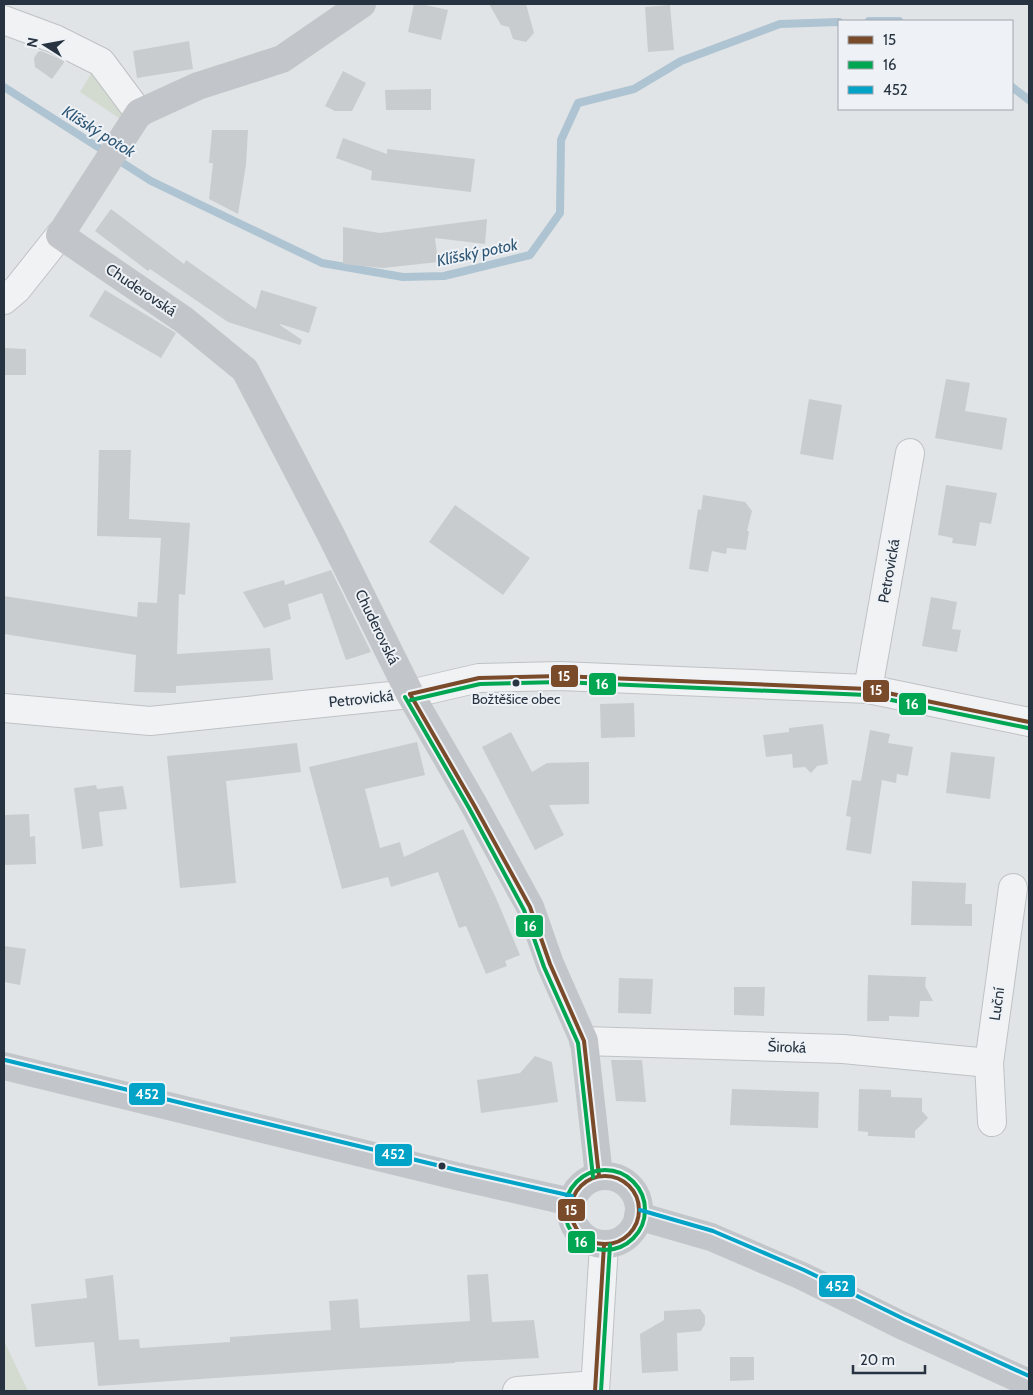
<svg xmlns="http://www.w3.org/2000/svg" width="1033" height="1395" font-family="Cabin,sans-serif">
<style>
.green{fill:#d3dbd1}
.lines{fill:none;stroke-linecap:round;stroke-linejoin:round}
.stream{stroke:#aec4d2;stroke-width:8}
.building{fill:#c9ccce}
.street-casing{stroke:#bfc2c4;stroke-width:30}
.street{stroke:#f0f2f3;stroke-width:28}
.secondary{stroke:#c2c5c9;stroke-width:28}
.bus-1-casing{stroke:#eef2f6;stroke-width:8}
.bus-2-casing{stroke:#eef2f6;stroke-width:8}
.bus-3-casing{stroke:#eef2f6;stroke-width:8}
.bus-1{stroke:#7a4b2a;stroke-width:4}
.bus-2{stroke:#00a651;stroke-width:4}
.bus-3{stroke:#02a3c7;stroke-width:4}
.bus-dot{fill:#273340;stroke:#eef2f6;stroke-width:2}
.labels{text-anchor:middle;stroke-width:4;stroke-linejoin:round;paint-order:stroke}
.bus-label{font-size:14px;fill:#273340;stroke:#eef2f6}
.street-label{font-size:15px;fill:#273340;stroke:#eef2f6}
.water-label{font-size:16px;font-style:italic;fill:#2f5776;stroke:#eef2f6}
.line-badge{stroke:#eef2f6;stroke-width:2}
.badge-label{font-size:14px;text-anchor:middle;font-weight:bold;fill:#fff}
</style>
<rect width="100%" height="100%" fill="#e1e4e6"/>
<g class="green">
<polygon points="94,69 128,111 122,120 80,92"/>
<polygon points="4,1341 28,1391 4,1391"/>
</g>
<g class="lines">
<g class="stream">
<polyline points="869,21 899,21"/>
<polyline points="4,87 151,181 322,263 403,277 444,276 530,255 560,213 561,140 578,103 634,89 681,61 780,24 839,22"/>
<polyline points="1012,87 1029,100"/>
</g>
</g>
<g class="building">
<polygon points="414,4 421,4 448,10 441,40 408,32"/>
<polygon points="489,4 526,4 534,33 526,42 513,39 509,27 501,25"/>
<polygon points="670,5 674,50 648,52 645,7"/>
<polygon points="189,41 193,69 137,78 133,51"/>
<polygon points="41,51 65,61 52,79 35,67 34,58 38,52"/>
<polygon points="343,71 366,83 352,111 335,111 325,106"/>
<polygon points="431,89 431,110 386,110 385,90"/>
<polygon points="212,130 248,130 246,165 238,214 209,199 213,163 209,163"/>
<polygon points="343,138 387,154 387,149 475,159 471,192 371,180 372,171 336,158"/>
<polygon points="111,209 184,264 186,260 256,309 261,290 317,307 309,333 280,324 280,325 302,340 300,345 228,322 150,269 148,271 95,231"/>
<polygon points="487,219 485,244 435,238 438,262 383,268 343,264 343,227 380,233"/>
<polygon points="105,290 176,333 161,358 89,316"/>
<polygon points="4,348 26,349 26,375 4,375"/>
<polygon points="946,379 970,383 965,411 1007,418 1002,450 935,438"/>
<polygon points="809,399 842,405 833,460 800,454"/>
<polygon points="99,450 131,450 129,519 190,523 185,595 179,594 177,654 270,648 273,680 176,686 176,693 134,692 136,655 4,634 4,596 137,617 138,602 157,603 161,538 97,536"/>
<polygon points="946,485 997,493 991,524 980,522 976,546 952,543 953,538 938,535"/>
<polygon points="703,495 745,502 752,511 747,531 749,531 746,550 727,548 726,554 712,551 708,572 689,569 698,509 701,510"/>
<polygon points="455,505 530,558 503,595 429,542"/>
<polygon points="331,570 371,652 346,660 322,593 288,604 291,619 264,628 243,592 284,580 285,585"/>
<polygon points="931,597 957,602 952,629 961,630 957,652 922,646"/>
<polygon points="634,703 635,737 601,738 600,704"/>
<polygon points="823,724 828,764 817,766 811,773 805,767 793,768 792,754 766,757 763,735 789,732 789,728"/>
<polygon points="870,730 890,734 888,743 913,747 908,776 897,774 896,783 882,780 871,854 846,850 851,817 846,816 852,780 861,781"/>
<polygon points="511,732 532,772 547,763 589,762 589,804 549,805 564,835 535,850 482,747"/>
<polygon points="417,742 425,775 365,789 380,848 400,842 404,857 463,829 496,898 520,955 505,961 507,966 486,974 466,926 459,928 438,872 391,887 388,877 342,889 309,767"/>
<polygon points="297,743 301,772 226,781 236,883 180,888 167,756 223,751"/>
<polygon points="951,752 995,757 990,799 946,793"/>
<polygon points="96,785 97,789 123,786 127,809 99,812 103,846 82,849 74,788"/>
<polygon points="29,814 30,837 35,836 36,864 4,865 4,815"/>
<polygon points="912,881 966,883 965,904 972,904 972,926 911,925"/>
<polygon points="4,946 26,949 20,985 4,982"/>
<polygon points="868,975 926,977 925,986 933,1001 920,1001 919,1017 889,1016 889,1021 867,1021"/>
<polygon points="619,978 653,979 651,1014 618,1013"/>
<polygon points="734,987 765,987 764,1016 734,1015"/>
<polygon points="535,1056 552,1062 558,1102 481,1113 477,1080 520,1073"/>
<polygon points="611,1060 642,1060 646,1102 616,1101"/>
<polygon points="732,1089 819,1092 818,1128 730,1125"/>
<polygon points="859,1089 891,1090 891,1097 922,1098 922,1111 928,1118 915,1131 915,1138 868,1136 868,1132 858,1131"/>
<polygon points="488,1274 492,1322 534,1320 539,1358 455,1362 455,1363 349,1369 98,1386 94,1342 35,1347 31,1304 87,1298 85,1279 113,1275 119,1340 139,1339 140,1348 230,1342 230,1337 331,1330 329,1301 358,1299 360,1328 470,1321 467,1275"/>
<polygon points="700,1309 705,1316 705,1324 701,1331 677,1333 678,1371 642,1373 640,1334 664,1320 664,1311"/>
<polygon points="730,1357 754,1357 754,1380 730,1381"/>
</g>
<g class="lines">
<defs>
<g id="street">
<polyline points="4,20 55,39 101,62 139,113"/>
<polyline points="4,300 17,289 60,235"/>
<polyline points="868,689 910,453"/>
<polyline points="4,708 150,721 410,694 479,678 560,676 868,689 1029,722"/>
<polyline points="584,1041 843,1049 989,1063"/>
<polyline points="992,1122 989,1063 1013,888"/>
<polyline points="517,1391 595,1385"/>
<polyline points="595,1391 604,1245"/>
</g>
</defs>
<use href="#street" class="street-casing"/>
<use href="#street" class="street"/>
<g class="secondary">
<polyline points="362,4 282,59 198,86 139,113 60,235 184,320 245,370 330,533 410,694 474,805 530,907 550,964 584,1041 599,1176"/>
<polyline points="4,1066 456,1176 571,1202"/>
<circle cx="605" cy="1210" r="34"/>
<polyline points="638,1216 711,1237 802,1276 901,1325 1029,1383"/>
</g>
<defs>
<g id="bus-1">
<polyline points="410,694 479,678 560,676 868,689 1029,722"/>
<polyline points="410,694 474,805 530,907 550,964 584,1041 599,1176"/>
<circle cx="605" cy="1210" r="34"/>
<polyline points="595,1391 604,1245"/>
</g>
<g id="bus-2">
<polyline points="405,697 469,808 524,910 544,967 578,1043 593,1177"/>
<polyline points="411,700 480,684 560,682 867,695 1028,728"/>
<circle cx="605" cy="1210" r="40"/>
<polyline points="601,1391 610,1245"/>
</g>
<g id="bus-3">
<polyline points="5,1060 457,1170 572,1196"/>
<polyline points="640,1210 713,1231 804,1270 904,1319 1029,1376"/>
</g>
</defs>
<use href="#bus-1" class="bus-1-casing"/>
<use href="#bus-2" class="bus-2-casing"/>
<use href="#bus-3" class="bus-3-casing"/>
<use href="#bus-1" class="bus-1"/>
<use href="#bus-2" class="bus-2"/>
<use href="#bus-3" class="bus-3"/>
</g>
<g class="bus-dot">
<circle cx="516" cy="683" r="4.5"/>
<circle cx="442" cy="1166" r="4.5"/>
</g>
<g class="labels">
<g class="bus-label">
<text x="516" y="704">Božtěšice obec</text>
</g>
<g class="street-label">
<text transform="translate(141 290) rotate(34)" y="5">Chuderovská</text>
<text transform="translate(889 571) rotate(-80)" y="5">Petrovická</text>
<text transform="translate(377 627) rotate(64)" y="5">Chuderovská</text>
<text transform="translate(361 699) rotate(-6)" y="5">Petrovická</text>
<text transform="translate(997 1004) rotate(-82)" y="5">Luční</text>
<text transform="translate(787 1047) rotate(2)" y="5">Široká</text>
</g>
<g class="water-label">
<text transform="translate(99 131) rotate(32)" y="6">Klíšský potok</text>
<text transform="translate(477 252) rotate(-12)" y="6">Klíšský potok</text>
</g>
</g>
<g class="line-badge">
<rect x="550" y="664" width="29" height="24" rx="5" fill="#7a4b2a"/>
<rect x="588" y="672" width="29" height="24" rx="5" fill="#00a651"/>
<rect x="862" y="679" width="28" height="24" rx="5" fill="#7a4b2a"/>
<rect x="898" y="692" width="29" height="24" rx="5" fill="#00a651"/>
<rect x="515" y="914" width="29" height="24" rx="5" fill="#00a651"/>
<rect x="128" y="1082" width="38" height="24" rx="5" fill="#02a3c7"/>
<rect x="374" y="1143" width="39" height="24" rx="5" fill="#02a3c7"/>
<rect x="557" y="1198" width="29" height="24" rx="5" fill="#7a4b2a"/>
<rect x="567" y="1230" width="29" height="24" rx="5" fill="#00a651"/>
<rect x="818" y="1274" width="38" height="24" rx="5" fill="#02a3c7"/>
</g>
<g class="badge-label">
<text x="564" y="681">15</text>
<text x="602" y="689">16</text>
<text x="876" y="695">15</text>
<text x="912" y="709">16</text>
<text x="530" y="931">16</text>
<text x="147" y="1099">452</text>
<text x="393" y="1159">452</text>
<text x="571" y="1215">15</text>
<text x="581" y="1247">16</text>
<text x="837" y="1291">452</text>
</g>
<rect width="1033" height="1395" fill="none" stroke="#273340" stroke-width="10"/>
<rect x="838" y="20" width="175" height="90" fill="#eef2f6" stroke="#9ea6ad"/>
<rect x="848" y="36" width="25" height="8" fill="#7a4b2a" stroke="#9ea6ad"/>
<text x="883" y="45" font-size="15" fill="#273340">15</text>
<rect x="848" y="61" width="25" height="8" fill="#00a651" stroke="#9ea6ad"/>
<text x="883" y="70" font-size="15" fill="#273340">16</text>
<rect x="848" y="86" width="25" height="8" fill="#02a3c7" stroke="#9ea6ad"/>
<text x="883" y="95" font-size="15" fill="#273340">452</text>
<g transform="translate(45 45) rotate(281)" stroke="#eef2f6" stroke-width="4" paint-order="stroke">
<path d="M0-4L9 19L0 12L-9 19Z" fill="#273340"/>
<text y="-8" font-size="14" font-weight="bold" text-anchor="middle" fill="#273340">N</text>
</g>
<path d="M853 1365v8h72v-8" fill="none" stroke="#273340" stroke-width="2.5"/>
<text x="860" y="1365" font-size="15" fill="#273340" stroke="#eef2f6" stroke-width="4" paint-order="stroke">20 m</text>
</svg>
